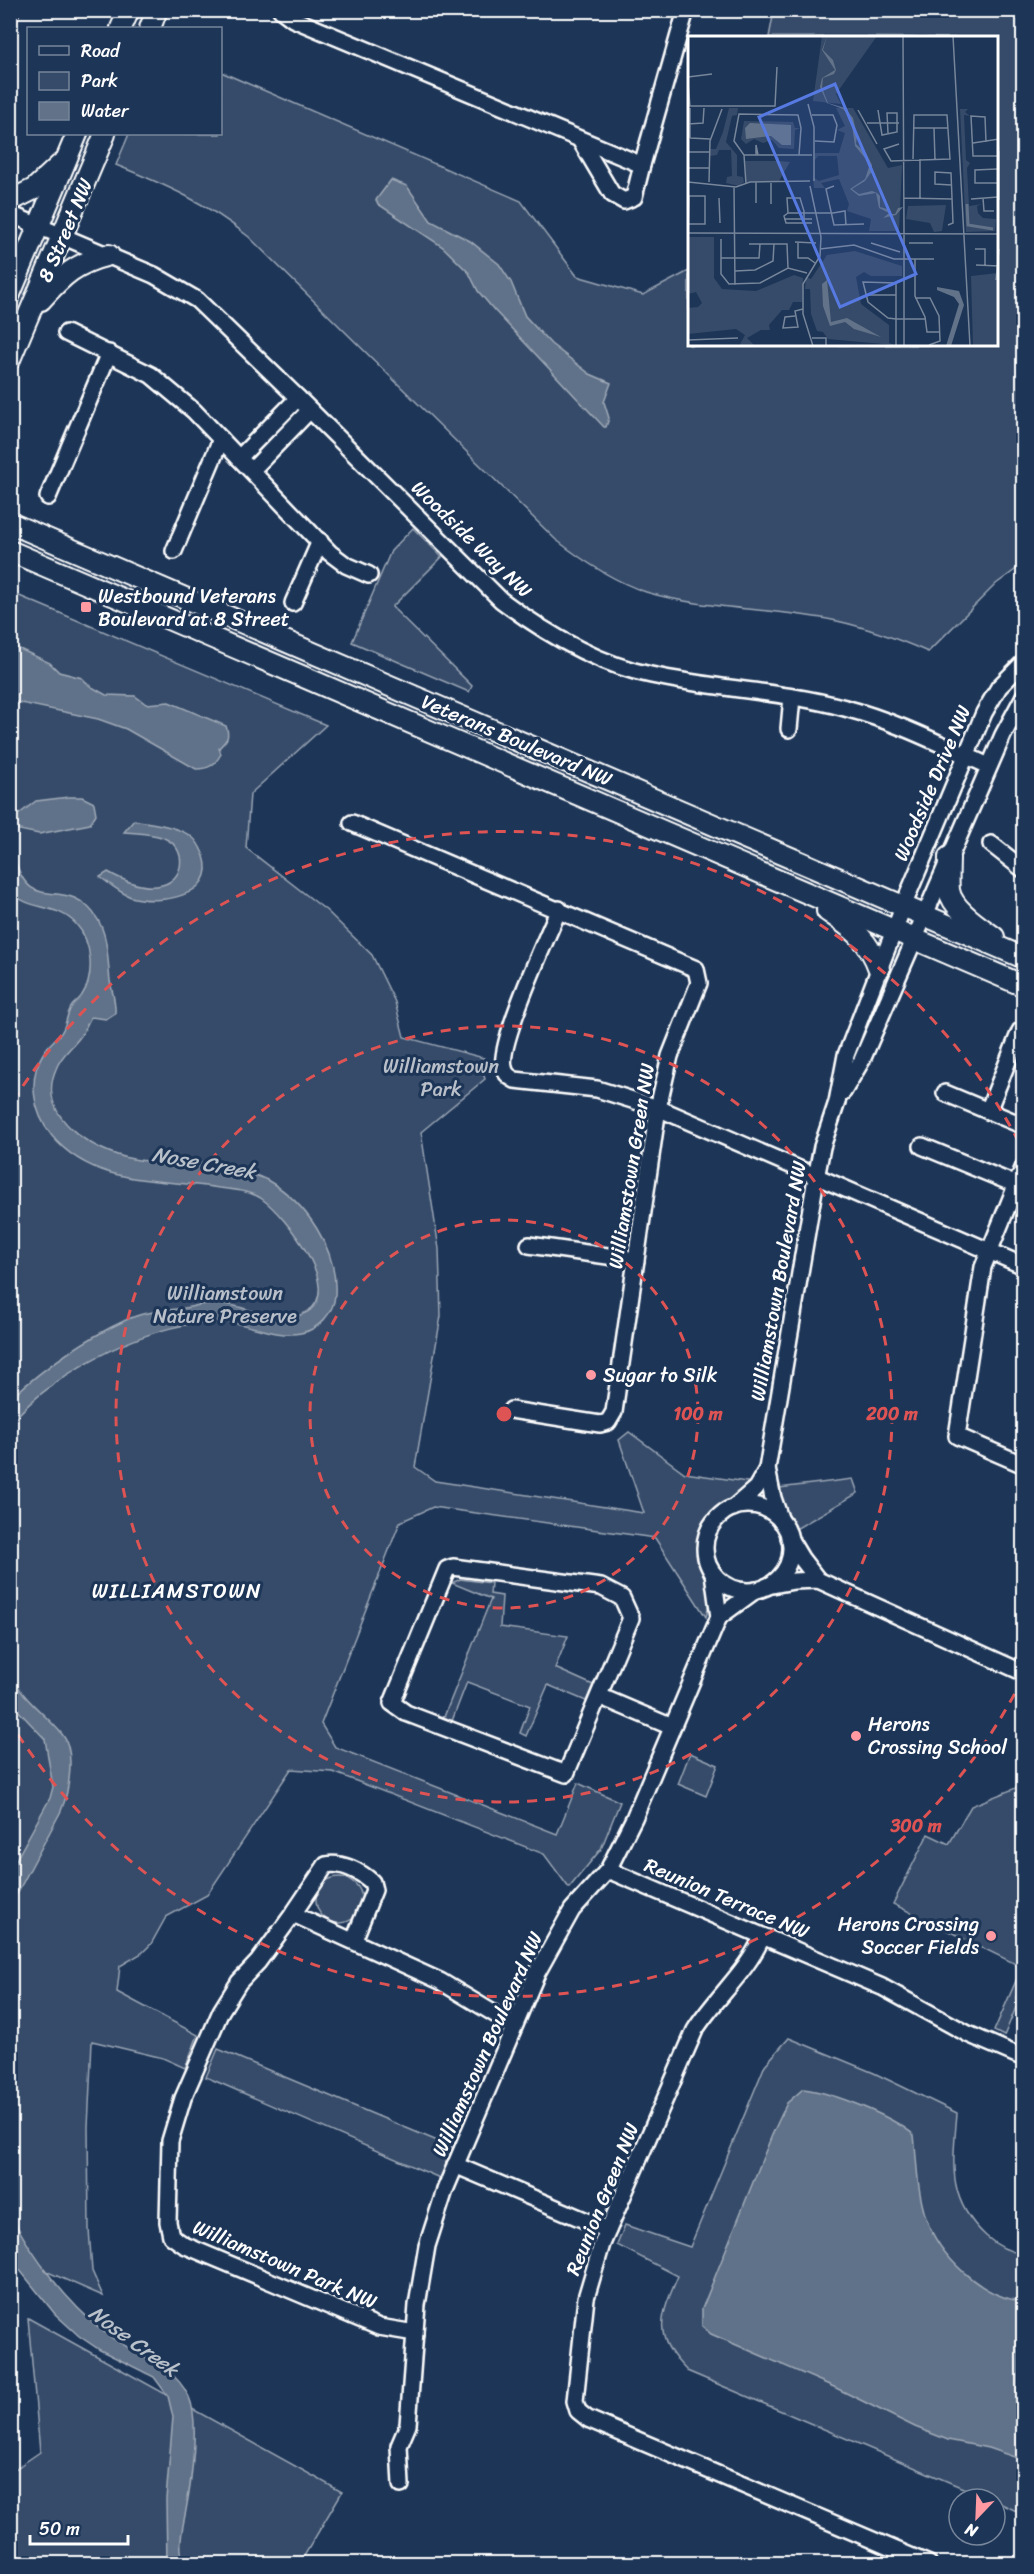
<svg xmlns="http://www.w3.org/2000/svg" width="1034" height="2574" font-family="Sriracha,sans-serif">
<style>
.green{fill:#364b69;stroke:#9aa5b4;stroke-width:1.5}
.water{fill:#617289;stroke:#a0aab8;stroke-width:1.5}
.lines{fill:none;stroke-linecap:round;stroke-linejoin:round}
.minor-casing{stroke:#fff;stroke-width:20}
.major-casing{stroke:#fff;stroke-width:24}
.minor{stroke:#1d3557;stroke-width:15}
.major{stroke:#1d3557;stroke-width:20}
.ring{fill:none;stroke:#de5353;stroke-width:3;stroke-dasharray:10 8}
.poi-dot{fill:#ff9aa2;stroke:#1d3557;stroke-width:2}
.labels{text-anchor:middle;stroke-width:6;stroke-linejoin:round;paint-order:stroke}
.street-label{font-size:20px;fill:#fff;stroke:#1d3557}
.poi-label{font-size:20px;fill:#fff;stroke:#1d3557;text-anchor:start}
.park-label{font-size:20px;fill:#b9c0ca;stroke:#1d3557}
.water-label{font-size:21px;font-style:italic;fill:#b8c0ca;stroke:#1d3557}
.neighbourhood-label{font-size:21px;letter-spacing:1.5px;fill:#fff;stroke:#1d3557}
.inset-river{fill:none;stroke:#617289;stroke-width:3}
.inset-road{fill:none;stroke:#77869a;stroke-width:1.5}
.view{fill:#567ae2;fill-opacity:0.15;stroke:#567ae2;stroke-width:3}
.inset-edge{fill:none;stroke:#fff;stroke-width:3}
.centre{fill:#de5353;stroke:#1d3557;stroke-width:3}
.ring-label{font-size:18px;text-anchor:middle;font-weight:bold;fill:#de5353;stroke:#1d3557;stroke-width:6;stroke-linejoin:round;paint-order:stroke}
</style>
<rect width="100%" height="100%" fill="#1d3557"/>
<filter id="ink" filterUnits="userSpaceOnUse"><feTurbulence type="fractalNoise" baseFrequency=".0167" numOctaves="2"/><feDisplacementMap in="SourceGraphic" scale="12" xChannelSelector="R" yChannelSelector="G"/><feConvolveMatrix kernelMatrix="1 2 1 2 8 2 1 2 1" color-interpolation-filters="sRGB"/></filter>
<g filter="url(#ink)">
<g class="green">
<path d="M774 11H1023V564L996 584 928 652C898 639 869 628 837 621 774 607 709 611 646 592 613 581 583 561 555 539L249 237C207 203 166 185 116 165L129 134H220L221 72 521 201 577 276 643 295 689 271V345H996V38L769 37Z"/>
<polygon points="413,528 442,557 392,607 472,686 469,692 352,642 391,551"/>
<path d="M10 592 326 725 250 794 246 848 327 911 372 955 395 1002 404 1037 484 1058 483 1073 485 1079 421 1132 439 1249 441 1316 415 1467 435 1481 644 1513 619 1440 629 1432 685 1473 754 1483C749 1489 743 1496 737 1500 725 1507 715 1510 707 1522 683 1558 719 1579 706 1617L655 1538 433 1507 400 1522 321 1724 335 1747 557 1834 578 1783 620 1802 601 1849 569 1888 544 1854 333 1772 291 1769 207 1895 166 1917 151 1944 142 1953 120 1966 117 1992 198 2035 185 2068 163 2058 92 2041 88 2127 89 2229 92 2271 103 2296 11 2256Z"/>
<polygon points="853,1479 858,1493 794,1530 780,1499 779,1488"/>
<polygon points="460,1579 491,1583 490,1594 502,1596 500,1627 568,1636 555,1668 593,1685 586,1701 548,1685 526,1736 520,1733 530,1706 467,1682 452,1721 444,1717 491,1599 452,1583"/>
<polygon points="690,1753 718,1765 706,1796 678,1784"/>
<polygon points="1023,1785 1023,1980 1016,1997 1017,2005 1004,2036 994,2031 1022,1967 893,1904 928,1834 949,1844 971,1806"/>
<circle cx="339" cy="1900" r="23"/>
<path d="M789 2038 874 2073 957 2113C953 2163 946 2199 986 2236 996 2245 1010 2252 1023 2254V2514L995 2501V2499H989L687 2371C652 2336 660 2318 678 2276L617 2245 625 2225 690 2247 765 2065Z"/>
<polygon points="218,2049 454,2148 442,2179 206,2077"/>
<polygon points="28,2318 342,2492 300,2563 11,2564 11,2472 40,2452"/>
</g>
<g class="water">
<polygon points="391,180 407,186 431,221 470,241 499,264 511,282 525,316 551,344 590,374 611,383 604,402 609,418 606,427 604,427 494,310 478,291 469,273 443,247 378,204 376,200"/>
<path d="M11 645 50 663 59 672 82 678 90 686 106 695 135 696 146 704 169 702 226 726C230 737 227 740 219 748L221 754C215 765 209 769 196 769L126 729 98 719 11 701Z"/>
<path d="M69 797H82L94 803 96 814 90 824 39 834 15 829C10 836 12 848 14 856 29 914 58 879 88 907 109 927 107 954 110 981 112 991 116 1002 115 1013L106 1019 91 1017C87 1023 85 1031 80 1037 72 1048 61 1055 56 1069 35 1117 94 1152 133 1159 156 1164 179 1160 201 1163 215 1165 255 1173 267 1180 306 1202 338 1249 335 1295 334 1313 318 1330 301 1333 276 1338 251 1324 226 1322 157 1317 54 1371 11 1423V1398C44 1368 85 1339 126 1320 145 1311 165 1311 185 1308 197 1306 207 1302 219 1303 248 1305 278 1328 307 1312 345 1289 284 1215 262 1199 251 1191 234 1190 219 1188 160 1178 95 1187 52 1136 33 1113 27 1078 44 1052 48 1045 55 1040 61 1033 67 1025 66 1014 72 1006 75 1002 80 999 82 995 95 976 92 941 76 924 57 903 29 911 11 892V813L19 814 36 801Z"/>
<path d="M134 820C152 824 176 825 192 837 198 841 201 849 204 856 218 897 158 905 131 897 120 893 110 884 100 877L108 872C124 881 144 890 162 885 185 879 187 849 166 839 155 833 137 833 124 832Z"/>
<path d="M11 1674C24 1702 43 1711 62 1734 76 1750 69 1792 61 1811L11 1905V1869L50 1798 53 1787 45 1739 11 1703Z"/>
<path d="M803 2089C832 2092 892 2116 914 2135 917 2163 917 2191 926 2218 939 2256 982 2298 1023 2301V2460L988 2448 948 2440 915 2427 834 2387 711 2334 702 2326V2309L772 2135 787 2103Z"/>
<path d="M11 2215C33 2258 66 2301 104 2332 131 2354 173 2362 189 2397 200 2421 191 2483 186 2510 183 2527 177 2546 184 2563H167L166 2499 173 2417 168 2396 154 2377 100 2350 79 2336 55 2314 11 2259Z"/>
</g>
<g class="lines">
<defs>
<g id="minor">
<polyline points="281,10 293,19 642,165 686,10"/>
<polyline points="10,12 11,10"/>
<polyline points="580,140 612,194 624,201 634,197 642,165"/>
<path d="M10 214 154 275 197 300 298 398 501 600C545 633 596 664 651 675 715 689 782 691 845 708 895 721 942 745 989 766"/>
<polyline points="66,333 151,375 194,411 330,553 346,565 369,575"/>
<polyline points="239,458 298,398"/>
<polyline points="252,470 310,410"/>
<polyline points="48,497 109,353"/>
<polyline points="174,551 221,439"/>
<polyline points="293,603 320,541"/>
<polyline points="789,729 792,697"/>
<polyline points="352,823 696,969 699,983 670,1056 658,1108 614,1412 608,1422 600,1424 511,1410"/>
<polyline points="991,844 1024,870"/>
<path d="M559 909C547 937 498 1043 504 1067 505 1074 509 1077 515 1080L597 1089 658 1108 1024 1266"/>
<polyline points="843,1092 862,1060 1003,735 1024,696"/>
<polyline points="945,1093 1024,1126"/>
<polyline points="988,1111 1020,1031"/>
<polyline points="922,1146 1024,1188"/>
<polyline points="1024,1166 983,1267 957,1436 1024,1465"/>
<polyline points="529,1245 636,1260"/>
<polyline points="767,1469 773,1498 781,1521"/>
<circle cx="748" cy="1548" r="43"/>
<polyline points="733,1508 756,1488 767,1469 816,1178 822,1147 837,1102 846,1055 909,892 984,713 999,687 1024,662"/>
<polyline points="789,1538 801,1558 818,1580"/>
<polygon points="453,1567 601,1587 622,1598 631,1618 566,1774 406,1713 392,1703 447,1569"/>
<polyline points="767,1586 794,1581 818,1580 1024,1673"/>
<polyline points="719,1617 756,1590"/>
<polyline points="599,1696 672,1727"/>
<polyline points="608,1870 882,1987 968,2034 1024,2058"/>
<path d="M293 1914 326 1865C341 1861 361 1872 372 1882L374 1890 354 1940"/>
<path d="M762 1937C747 1972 716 1997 695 2030L602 2244 586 2298 575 2401 578 2411 588 2419 929 2564"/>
<polyline points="455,2165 608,2230"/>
<polyline points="415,2333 379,2327 184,2245 171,2236 168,2222 170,2141 183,2098 221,2011 239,1982 258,1962 293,1914 440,1981 513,2025"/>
<polyline points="401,2485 399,2446 408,2425 417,2305 427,2246 445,2190 537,1973 572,1910 608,1870 634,1818 719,1617 713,1573"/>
</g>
<g id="major">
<polyline points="121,28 129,10"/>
<polyline points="150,28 157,10"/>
<polyline points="10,201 34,189 62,163"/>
<polyline points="10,294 77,134"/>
<path d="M41 300C63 275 76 263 109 255"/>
<polyline points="10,359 105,134"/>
<polyline points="10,523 1024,958"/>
<polyline points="10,551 1024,986"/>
<path d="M949 857C949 868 948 880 949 890 952 909 979 926 994 937"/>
<path d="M827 911C853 929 868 938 879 969"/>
</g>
</defs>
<use href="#minor" class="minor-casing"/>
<use href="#major" class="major-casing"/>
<use href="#minor" class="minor"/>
<use href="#major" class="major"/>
</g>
</g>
<g class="ring">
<circle cx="504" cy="1414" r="194"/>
<circle cx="504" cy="1414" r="388"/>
<path d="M1023 1678A582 582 0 0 1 13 1727M13 1101A582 582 0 0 1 1023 1150"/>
</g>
<g class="poi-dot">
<rect x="80" y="601" width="12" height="12" rx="3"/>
<circle cx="591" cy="1375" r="6"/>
<circle cx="856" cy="1736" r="6"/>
<circle cx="991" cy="1936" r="6"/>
</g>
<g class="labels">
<g class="street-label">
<text transform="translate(65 230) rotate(-67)" y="7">8 Street NW</text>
<text transform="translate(472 539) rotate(44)" y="7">Woodside Way NW</text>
<text transform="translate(517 740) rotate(23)" y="7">Veterans Boulevard NW</text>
<text transform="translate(932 783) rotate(-67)" y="7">Woodside Drive NW</text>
<text transform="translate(631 1166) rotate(-81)" y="7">Williamstown Green NW</text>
<text transform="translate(778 1281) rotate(-80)" y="7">Williamstown Boulevard NW</text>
<text transform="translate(727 1898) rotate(23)" y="7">Reunion Terrace NW</text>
<text transform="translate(487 2044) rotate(-66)" y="7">Williamstown Boulevard NW</text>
<text transform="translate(602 2199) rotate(-68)" y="7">Reunion Green NW</text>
<text transform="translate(285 2264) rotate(23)" y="7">Williamstown Park NW</text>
</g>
<g class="poi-label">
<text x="98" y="603">Westbound Veterans<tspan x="98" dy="23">Boulevard at 8 Street</tspan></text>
<text x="603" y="1382">Sugar to Silk</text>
<text x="868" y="1731">Herons<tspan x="868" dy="23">Crossing School</tspan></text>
<text x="979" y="1931" text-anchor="end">Herons Crossing<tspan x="979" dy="23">Soccer Fields</tspan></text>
</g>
<g class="park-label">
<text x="441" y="1073">Williamstown<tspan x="441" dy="23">Park</tspan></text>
<text x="225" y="1300">Williamstown<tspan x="225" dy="23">Nature Preserve</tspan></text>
</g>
<g class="water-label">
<text transform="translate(204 1163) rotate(10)" y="7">Nose Creek</text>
<text transform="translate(134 2341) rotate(36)" y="7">Nose Creek</text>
</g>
<g class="neighbourhood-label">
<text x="177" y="1598">WILLIAMSTOWN</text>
</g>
</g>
<g transform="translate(688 36)">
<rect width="310" height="310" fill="#1d3557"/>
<path d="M134 0H189L148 58 153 68 125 65ZM41 72H50L49 79 44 80 38 106 49 119V140L55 141 56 146 51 150 38 147 39 141 44 140 43 114H31L29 119 22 120V113H28L35 96ZM148 72H165L200 132 214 129 211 195H181L183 183 159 175 161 168 151 143 133 147 137 152H126L125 141 131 145 151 139 149 120H130L126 125 127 117H151L157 97 149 94 157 90ZM272 73H280L277 76 282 80 276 79 278 124 282 127 279 132 281 170 294 168 289 170 290 177 295 182 308 183 307 195 278 196ZM56 85 105 86 107 92H112L107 94 106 113 91 112 84 104 75 107 66 103 58 108 53 103ZM91 120V125L102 126 91 145 58 146 57 125H89ZM258 169 254 195 246 196 242 187 218 183 220 170ZM0 201H26V242L34 253 68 255 106 239 115 242 114 266H105L101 274H94L81 289 82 294H73L59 302 67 310H51L57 299 48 293 0 298V272L10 271 14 267 8 256 0 258ZM167 215 214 230V240H183L176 236 168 241 173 268 201 289V307L206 309 140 303 135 296 129 295 123 278 122 253H117L118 241 123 243 139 219ZM310 232V310H285L283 240 310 237Z" fill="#364b69"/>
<path d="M139 0 135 14 145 24 148 34 146 38 135 42 134 52 140 67 157 72 165 82 169 99 168 108 178 117 184 129V135L177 145 164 153 171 158 184 155 189 157 192 160V171L199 173 203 178H207L210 172 215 171 208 179 195 182 201 177 191 172 188 157 171 160 162 153 177 143 182 128 167 110 163 82 155 73 139 67 132 51 134 42 147 34 134 14ZM62 87 103 89V109H94L83 100 58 103 57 92ZM249 224V251L271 255 276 269 263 310H258L271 268 266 261 249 254ZM139 244 143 286 159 282 193 301 166 293 157 286 142 290 135 270 134 248Z" fill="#617289"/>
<path class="inset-river" d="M279 168 280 189 305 193"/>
<path class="inset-road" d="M215 0 216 197M265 0 282 310M0 41 24 38M0 47 2 70M120 68 126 91V145M0 70H87L89 31M2 72V102M170 74 189 108M190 74 194 99 209 96V77H199L200 97M124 79H145L149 89 146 106 127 105M179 87H211M0 88 15 87 16 72M226 92H260M246 92 247 124M2 102 22 103M298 106 297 81 283 80 285 120H309M285 107 311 103M211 108 196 113 203 125 262 123 259 79H226L225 123M311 115V164M0 116H21M56 119H124M68 119V109L70 119M232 123V163M0 132H21M309 133 287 134V147H311M0 146 48 151 62 146 122 145M21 146 22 105 34 73M58 148 56 119 46 105 51 78 110 79 113 92 111 119M122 150 133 201 132 220 115 248V278L125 310M146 150 138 153 146 189 176 188M46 151 47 249M31 162 32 187M216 162 264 163M295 162 296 175H306M283 163 310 161M68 167V146M83 168V147M100 177 96 180 98 187H124M96 183H124M116 187V175L112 162H99L100 177H145L157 175 158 189M260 189 265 187 263 137 247 136V148L263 149M0 196 1 160H17V188H1M0 197 311 198M216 198V310M33 203V238L41 248 72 247 100 232 119 237M107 206 128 207M110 206V222H120L127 227M183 207 212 216M221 207H245M61 208H99L100 232M132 213 166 209 206 223H246M287 213H297V230M33 222H71L72 208M227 223V260L237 281 239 296H252M288 229 311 230M47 235 67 234 85 225 86 208M308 244 311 213M177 259H208M227 262H242L251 280 252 305 241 309M107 280 97 281 95 292 110 291 107 275 115 273M124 302H138V310M0 304 50 302M208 310V247L175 246 180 266 200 282 208 283H238"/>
<path class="view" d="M147 48 228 238 152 271 71 81Z"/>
<rect width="310" height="310" class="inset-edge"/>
</g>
<circle cx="504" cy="1414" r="9" class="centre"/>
<g class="ring-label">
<text x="698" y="1420">100 m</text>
<text x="892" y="1420">200 m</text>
<text x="916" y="1832">300 m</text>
</g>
<rect width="1034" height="2574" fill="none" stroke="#1d3557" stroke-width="36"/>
<rect x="18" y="18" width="998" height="2538" fill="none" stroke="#fff" stroke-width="2" filter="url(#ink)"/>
<rect x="27" y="27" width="195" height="108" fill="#1d3557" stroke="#77869a" stroke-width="1.5"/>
<rect x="39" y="46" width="30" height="9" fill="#1d3557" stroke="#77869a" stroke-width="1.5"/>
<text x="81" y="57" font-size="18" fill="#ffffff">Road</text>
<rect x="39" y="72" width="30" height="18" fill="#364b69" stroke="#77869a" stroke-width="1.5"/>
<text x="81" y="87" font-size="18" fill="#ffffff">Park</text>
<rect x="39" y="102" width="30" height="18" fill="#617289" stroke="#77869a" stroke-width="1.5"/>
<text x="81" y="117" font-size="18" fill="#ffffff">Water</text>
<g transform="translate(977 2517) rotate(203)"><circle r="28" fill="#1d3557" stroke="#77869a" stroke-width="1.5"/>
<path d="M0-4.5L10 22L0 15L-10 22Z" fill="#ff9aa2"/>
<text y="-9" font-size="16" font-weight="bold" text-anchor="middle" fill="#ffffff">N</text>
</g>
<path d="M30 2535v9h98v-9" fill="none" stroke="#ffffff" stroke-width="3"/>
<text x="39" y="2535" font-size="18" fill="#ffffff" stroke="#1d3557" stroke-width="4.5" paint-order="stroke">50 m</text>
</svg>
